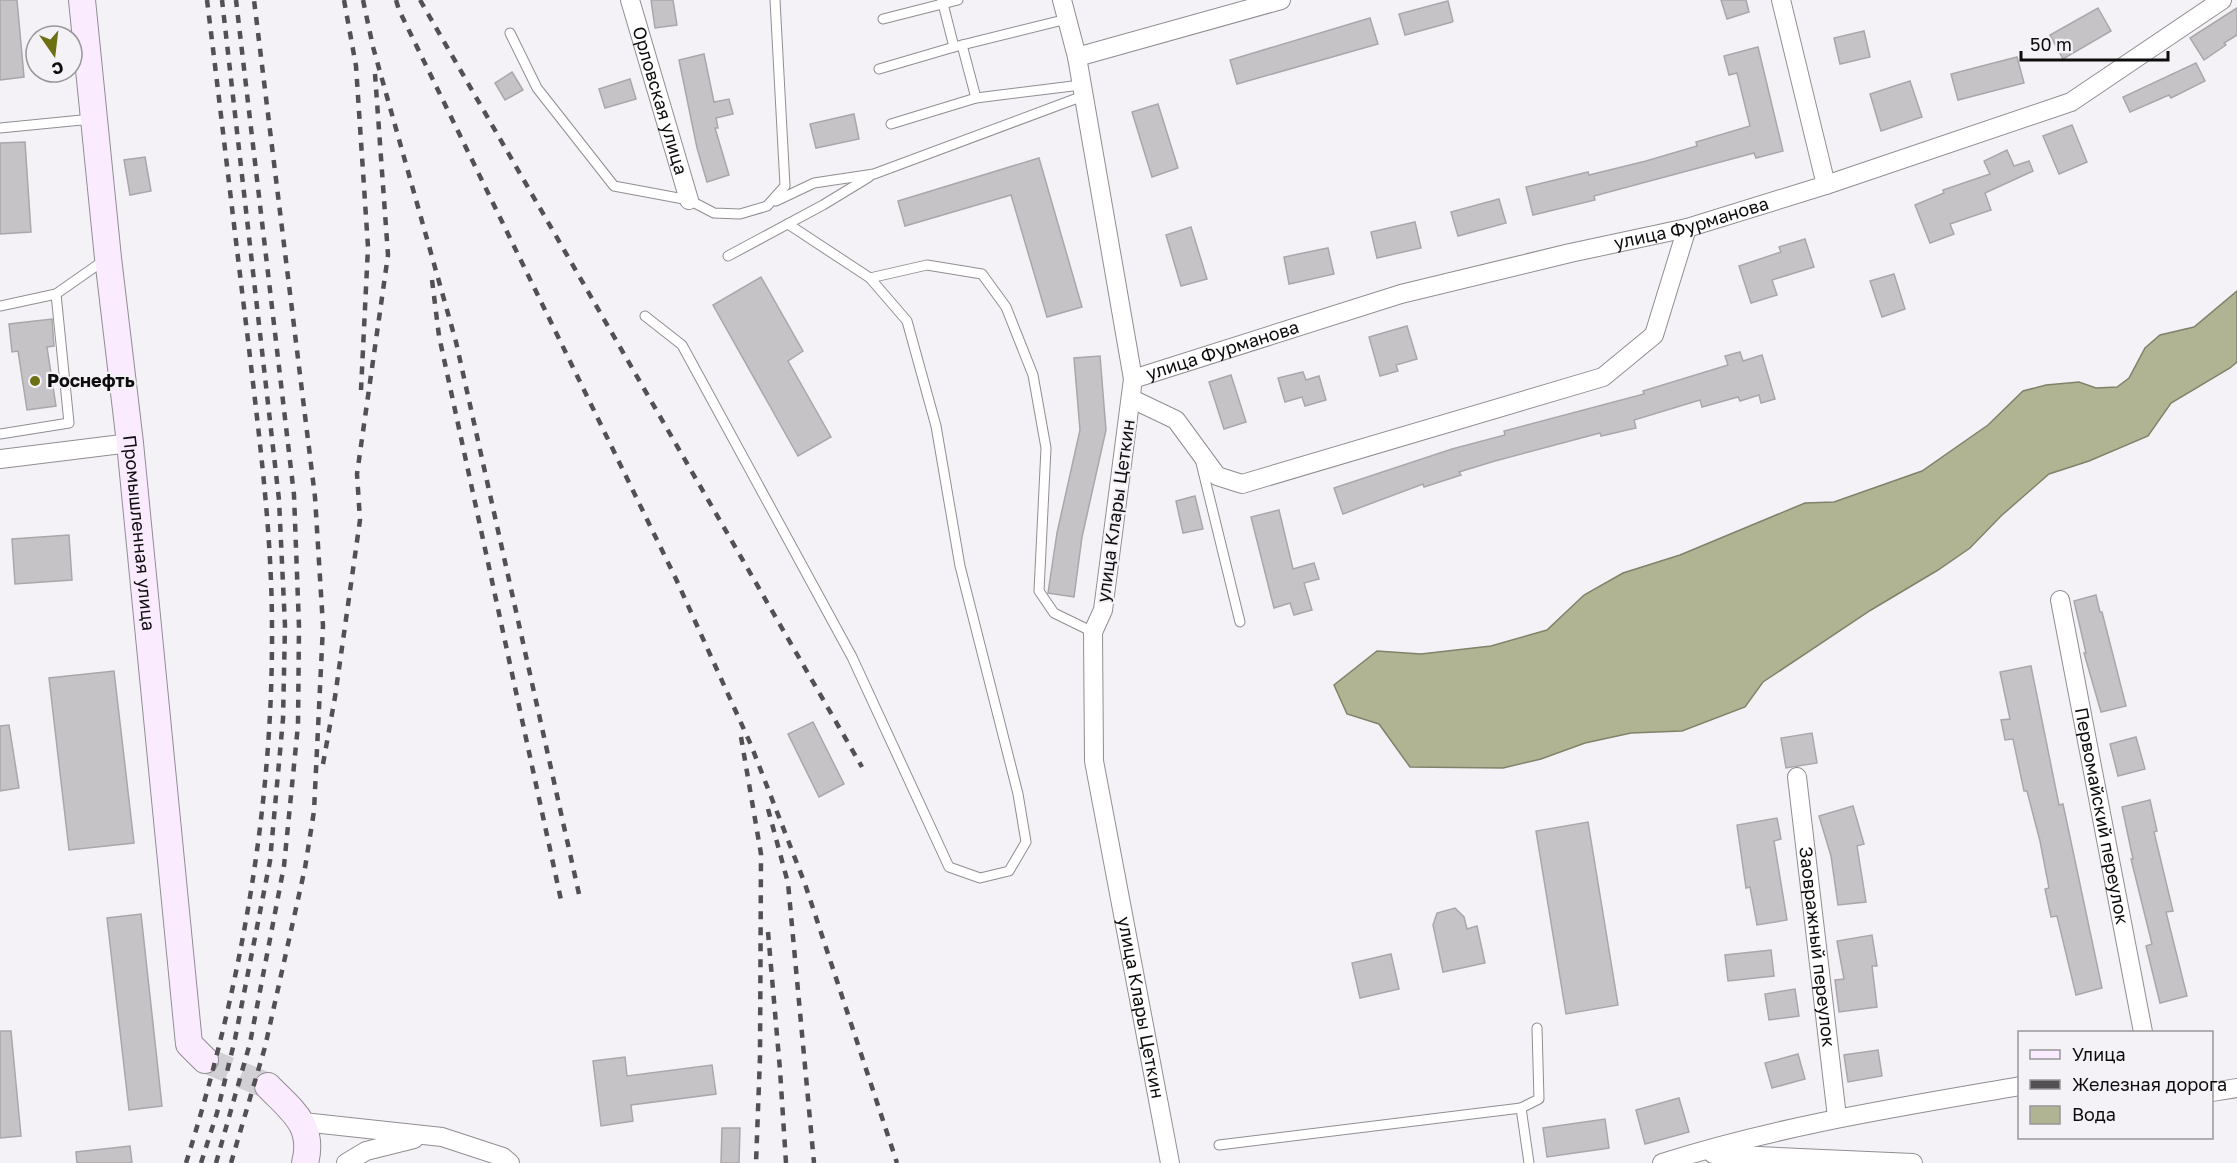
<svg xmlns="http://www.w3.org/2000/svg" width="2237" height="1163" font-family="'Golos Text',sans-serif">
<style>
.water{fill:#b1b492;stroke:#80826a;stroke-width:1.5}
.building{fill:#c6c3c7;stroke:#aaa7ab;stroke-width:1.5}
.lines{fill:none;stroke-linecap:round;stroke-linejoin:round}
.secondary-tunnel{stroke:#d2d0d4;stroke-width:26;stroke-dasharray:26 13;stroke-linecap:butt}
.lane-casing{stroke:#918e92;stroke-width:11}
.street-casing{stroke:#918e92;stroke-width:20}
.secondary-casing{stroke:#918e92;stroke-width:28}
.lane{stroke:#fff;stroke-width:9}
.street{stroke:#fff;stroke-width:18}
.secondary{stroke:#faebff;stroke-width:26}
.rail{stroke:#525052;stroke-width:4.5;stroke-dasharray:8 8;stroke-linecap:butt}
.poi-dot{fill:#6d6f13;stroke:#f5f2f7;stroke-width:2}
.labels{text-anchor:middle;stroke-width:4.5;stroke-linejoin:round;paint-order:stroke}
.street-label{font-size:18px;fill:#0e0d0e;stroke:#f5f2f7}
.poi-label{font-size:18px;font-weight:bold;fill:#0e0d0e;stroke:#f5f2f7;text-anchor:start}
</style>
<rect width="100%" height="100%" fill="#f5f2f7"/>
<polygon class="water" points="2237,291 2237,362 2230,368 2171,403 2148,436 2089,461 2049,474 2001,516 1970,548 1938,570 1871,610 1763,682 1745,707 1682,731 1631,733 1585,743 1541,759 1503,768 1410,767 1379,724 1347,714 1334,685 1377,651 1421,654 1491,646 1547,630 1584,595 1623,573 1680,555 1805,503 1834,502 1922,471 1988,425 2023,391 2046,385 2079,382 2096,388 2117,387 2129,378 2145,348 2160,335 2194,327"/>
<g class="building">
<polygon points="0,0 17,0 24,77 0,80"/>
<polygon points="651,0 673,0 677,25 655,28"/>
<polygon points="1721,0 1746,0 1749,12 1727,19"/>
<polygon points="1448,1 1453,21 1452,22 1405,35 1399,14"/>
<polygon points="2098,8 2111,31 2063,59 2050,35"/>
<polygon points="2237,8 2237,35 2224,43 2226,45 2204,60 2190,38"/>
<polygon points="1370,18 1378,44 1237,84 1230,60"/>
<polygon points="1864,31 1870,57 1840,64 1834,38"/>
<polygon points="1758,47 1783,151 1756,158 1754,153 1594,196 1595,200 1533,215 1526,187 1588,172 1589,175 1646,161 1697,146 1696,142 1750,126 1737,73 1729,75 1724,56"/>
<polygon points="704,54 714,102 729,99 733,114 716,118 718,128 715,128 729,175 707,182 697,148 679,60"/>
<polygon points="2017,57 2024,83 1958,100 1951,74"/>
<polygon points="2196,63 2205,81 2171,98 2169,95 2130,112 2123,97"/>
<polygon points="512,72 523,90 505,100 495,83"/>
<polygon points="630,79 636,99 605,108 599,89"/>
<polygon points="1910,81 1922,117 1881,131 1870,94"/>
<polygon points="1158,104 1178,168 1152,177 1132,112"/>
<polygon points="854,114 859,139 816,148 810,124"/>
<polygon points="2072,125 2087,162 2059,174 2043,136"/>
<polygon points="25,142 31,232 0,234 0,143"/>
<polygon points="2007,150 2014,166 2029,161 2033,171 1985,193 1991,210 1950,224 1954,234 1930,243 1915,205 1944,193 1943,190 1990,174 1984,161"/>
<polygon points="145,157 151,191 130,195 124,160"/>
<polygon points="1039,158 1082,307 1047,317 1011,195 905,226 898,201"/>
<polygon points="1499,199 1506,223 1458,236 1451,212"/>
<polygon points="1415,222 1421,248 1377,258 1371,232"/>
<polygon points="1191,227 1207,279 1181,286 1166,235"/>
<polygon points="1805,239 1814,267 1772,280 1777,295 1751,303 1739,266 1781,252 1779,247"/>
<polygon points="1328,248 1334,274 1289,284 1284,257"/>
<polygon points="1894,274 1905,309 1882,317 1870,281"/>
<polygon points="761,277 803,351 788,361 831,437 798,456 713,305"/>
<polygon points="52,319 54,346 47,347 56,406 27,410 18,351 12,352 9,324"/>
<polygon points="1407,326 1417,359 1396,365 1398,371 1380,376 1369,337"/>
<polygon points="1740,352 1743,361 1762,355 1775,399 1761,403 1759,395 1740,401 1738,397 1702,407 1700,400 1634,420 1636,428 1601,436 1600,433 1495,461 1459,472 1461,475 1424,487 1423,484 1343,514 1334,488 1452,449 1505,435 1504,431 1644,394 1643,391 1728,365 1725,356"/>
<polygon points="1100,356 1106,430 1082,537 1074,597 1048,593 1057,533 1080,430 1074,358"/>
<polygon points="1303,372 1306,380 1319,376 1326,400 1305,406 1302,397 1285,402 1278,378"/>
<polygon points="1231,375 1246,422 1224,429 1209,382"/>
<polygon points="1195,496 1203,529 1183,533 1176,501"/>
<polygon points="1279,510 1293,569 1314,563 1319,579 1304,583 1312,610 1294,615 1290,603 1274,608 1251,517"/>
<polygon points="69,535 72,580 15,584 12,539"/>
<polygon points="2096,595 2100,612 2102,612 2126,706 2101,712 2084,653 2086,653 2074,601"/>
<polygon points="2031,666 2059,805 2063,804 2102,988 2076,995 2057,916 2051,917 2045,889 2049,888 2040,841 2027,791 2024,791 2013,739 2005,740 2001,720 2010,719 2000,672"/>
<polygon points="114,671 134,843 69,850 49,678"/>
<polygon points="813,722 844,784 819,797 788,734"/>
<polygon points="9,725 19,788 0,791 0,726"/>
<polygon points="1812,733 1817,763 1786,768 1781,738"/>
<polygon points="2136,737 2145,769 2118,776 2110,744"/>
<polygon points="2150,800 2157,831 2154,832 2173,911 2166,912 2187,996 2160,1003 2146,946 2152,944 2131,859 2133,859 2122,807"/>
<polygon points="1853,806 1864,844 1857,846 1866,902 1838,905 1831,856 1819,816"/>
<polygon points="1777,818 1781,839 1774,841 1787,920 1757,925 1750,887 1746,888 1737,825"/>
<polygon points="1588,822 1618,1005 1566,1014 1536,831"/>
<polygon points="1455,908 1464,917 1467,929 1477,926 1485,963 1443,972 1433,925 1437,913"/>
<polygon points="141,914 162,1106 129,1110 107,918"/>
<polygon points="1872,935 1877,966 1872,966 1877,1007 1839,1012 1835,980 1844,979 1837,941"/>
<polygon points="1771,950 1774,976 1728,981 1725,955"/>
<polygon points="1391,954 1399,989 1360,998 1352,963"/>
<polygon points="1795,989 1799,1016 1769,1020 1765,994"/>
<polygon points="0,1031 11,1031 21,1136 0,1138"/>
<polygon points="1878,1050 1882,1076 1848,1082 1844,1055"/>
<polygon points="1798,1054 1805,1079 1772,1088 1765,1063"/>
<polygon points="625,1057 627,1076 712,1065 716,1094 631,1105 633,1121 601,1126 593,1061"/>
<polygon points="1679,1098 1689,1132 1645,1144 1636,1110"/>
<polygon points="1605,1119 1609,1148 1547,1157 1543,1128"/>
<polygon points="722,1128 740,1128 739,1163 721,1163"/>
<polygon points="130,1146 132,1163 77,1163 76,1152"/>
</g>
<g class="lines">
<polyline class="secondary-tunnel" points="205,1060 268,1086"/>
<defs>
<g id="lane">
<polyline points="942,0 954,47"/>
<polyline points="883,19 958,0"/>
<polyline points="510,33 537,88 614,186 689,200 714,213 740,214 767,206 785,186 775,0"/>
<polyline points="962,45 976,98"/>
<polyline points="879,69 954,47 1067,19"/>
<polyline points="891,124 976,98 1081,85"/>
<polyline points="0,128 92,119"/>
<polyline points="776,201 814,183 874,174 1083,96"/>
<polyline points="728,256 823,205 869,177"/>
<polyline points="870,278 927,265 982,274 1006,307 1033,375 1046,448 1039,591 1054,613 1093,632"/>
<polyline points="0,306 56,294 106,259"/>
<polyline points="645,316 682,345 852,657 949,867 980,878 1009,871 1026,842 1018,794 960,566 936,426 907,321 870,278 788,224"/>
<polyline points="0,434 69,423 56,294"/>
<polyline points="1201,463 1240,622"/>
<polyline points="1219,1145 1521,1108"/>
<polyline points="1529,1163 1521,1108 1539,1099 1537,1028"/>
</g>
<g id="street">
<path id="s1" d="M630 0 689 200"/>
<path id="s2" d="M1062 0 1077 57 1133 379 1103 610 1093 632 1094 761 1170 1163"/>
<polyline points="1781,0 1826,185"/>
<polyline points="1077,57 1281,0"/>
<path id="s3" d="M1133 379 1401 294 1570 253 1687 228 1826 185 2071 102 2222 0"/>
<polyline points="1132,399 1176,420 1217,476 1242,484 1603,377 1654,335 1687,228"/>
<polyline points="0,459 130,443"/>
<path id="s4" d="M2060 600 2143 1032"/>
<path id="s5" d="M1797 777 1837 1117"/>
<polyline points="2212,1092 2237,1088"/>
<polyline points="303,1122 442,1137 503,1157 510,1163"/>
<polyline points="1713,1154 1913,1163"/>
<polyline points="346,1163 366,1151 414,1139"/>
<path d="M1662 1163C1778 1126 1899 1107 2020 1086"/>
</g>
<g id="secondary">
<path id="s6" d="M82 0 108 258 130 443 189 1044 205 1060"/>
<path d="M268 1086C291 1110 315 1125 305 1163"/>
</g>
</defs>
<use href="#lane" class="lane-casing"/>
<use href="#street" class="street-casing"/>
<use href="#secondary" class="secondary-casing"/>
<use href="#lane" class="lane"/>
<use href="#street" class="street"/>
<use href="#secondary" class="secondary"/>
<g class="rail">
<polyline points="344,0 356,66 368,247 361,390"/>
<polyline points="363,0 373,47 456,342 579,894"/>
<polyline points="396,0 399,10 676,579 751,745 805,884 897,1163"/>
<polyline points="420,0 862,767"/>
<polyline points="432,280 439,336 561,900"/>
<polyline points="741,737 761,854 760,1057 756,1163"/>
<polyline points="323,764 335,697 360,520 357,474 388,255 375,74"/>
<polyline points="768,809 788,883 814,1163"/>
<polyline points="768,932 780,1070 786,1163"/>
<path d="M186 1163C240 991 273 809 272 629 272 532 259 436 248 340 234 227 221 113 207 0"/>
<polyline points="201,1163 217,1113 235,1039 270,861 283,719 285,626 279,500 222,0"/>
<polyline points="216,1163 250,1043 284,866 298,725 299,627 294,495 236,0"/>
<polyline points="231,1163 265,1047 305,868 314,811 323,626 315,497 254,0"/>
</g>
</g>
<circle class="poi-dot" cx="35" cy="381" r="6"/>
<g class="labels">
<g class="street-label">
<text dy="6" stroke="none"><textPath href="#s1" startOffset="105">Орловская улица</textPath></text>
<text dy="6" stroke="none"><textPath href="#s3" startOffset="580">улица Фурманова</textPath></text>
<text dy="6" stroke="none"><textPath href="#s3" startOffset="94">улица Фурманова</textPath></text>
<text transform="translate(1116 511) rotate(-82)" y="6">улица Клары Цеткин</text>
<text dy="6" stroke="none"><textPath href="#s6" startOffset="536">Промышленная улица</textPath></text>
<text dy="6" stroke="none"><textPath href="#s4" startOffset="220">Первомайский переулок</textPath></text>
<text dy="6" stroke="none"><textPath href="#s5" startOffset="171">Заовражный переулок</textPath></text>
<text dy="6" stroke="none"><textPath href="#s2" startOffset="1023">улица Клары Цеткин</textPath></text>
</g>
<g class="poi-label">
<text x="47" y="387">Роснефть</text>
</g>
</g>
<rect x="2018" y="1031" width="195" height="108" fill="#f5f2f7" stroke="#99969a" stroke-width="1.5"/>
<rect x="2030" y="1050" width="30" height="9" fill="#faebff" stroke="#99969a" stroke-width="1.5"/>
<text x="2072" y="1061" font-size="18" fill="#0e0d0e">Улица</text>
<rect x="2030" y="1080" width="30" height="9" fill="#525052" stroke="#99969a" stroke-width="1.5"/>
<text x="2072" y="1091" font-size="18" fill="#0e0d0e">Железная дорога</text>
<rect x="2030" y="1106" width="30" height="18" fill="#b1b492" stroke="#99969a" stroke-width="1.5"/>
<text x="2072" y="1121" font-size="18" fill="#0e0d0e">Вода</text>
<g transform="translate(54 54) rotate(166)"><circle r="28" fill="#f5f2f7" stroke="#99969a" stroke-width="1.5"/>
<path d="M0-4.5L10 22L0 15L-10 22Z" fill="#6d6f13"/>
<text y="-9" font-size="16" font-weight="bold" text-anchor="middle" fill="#0e0d0e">С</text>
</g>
<path d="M2021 51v9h147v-9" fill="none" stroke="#0e0d0e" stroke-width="3"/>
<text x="2030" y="51" font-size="18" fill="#0e0d0e" stroke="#f5f2f7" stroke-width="4.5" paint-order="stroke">50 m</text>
</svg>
